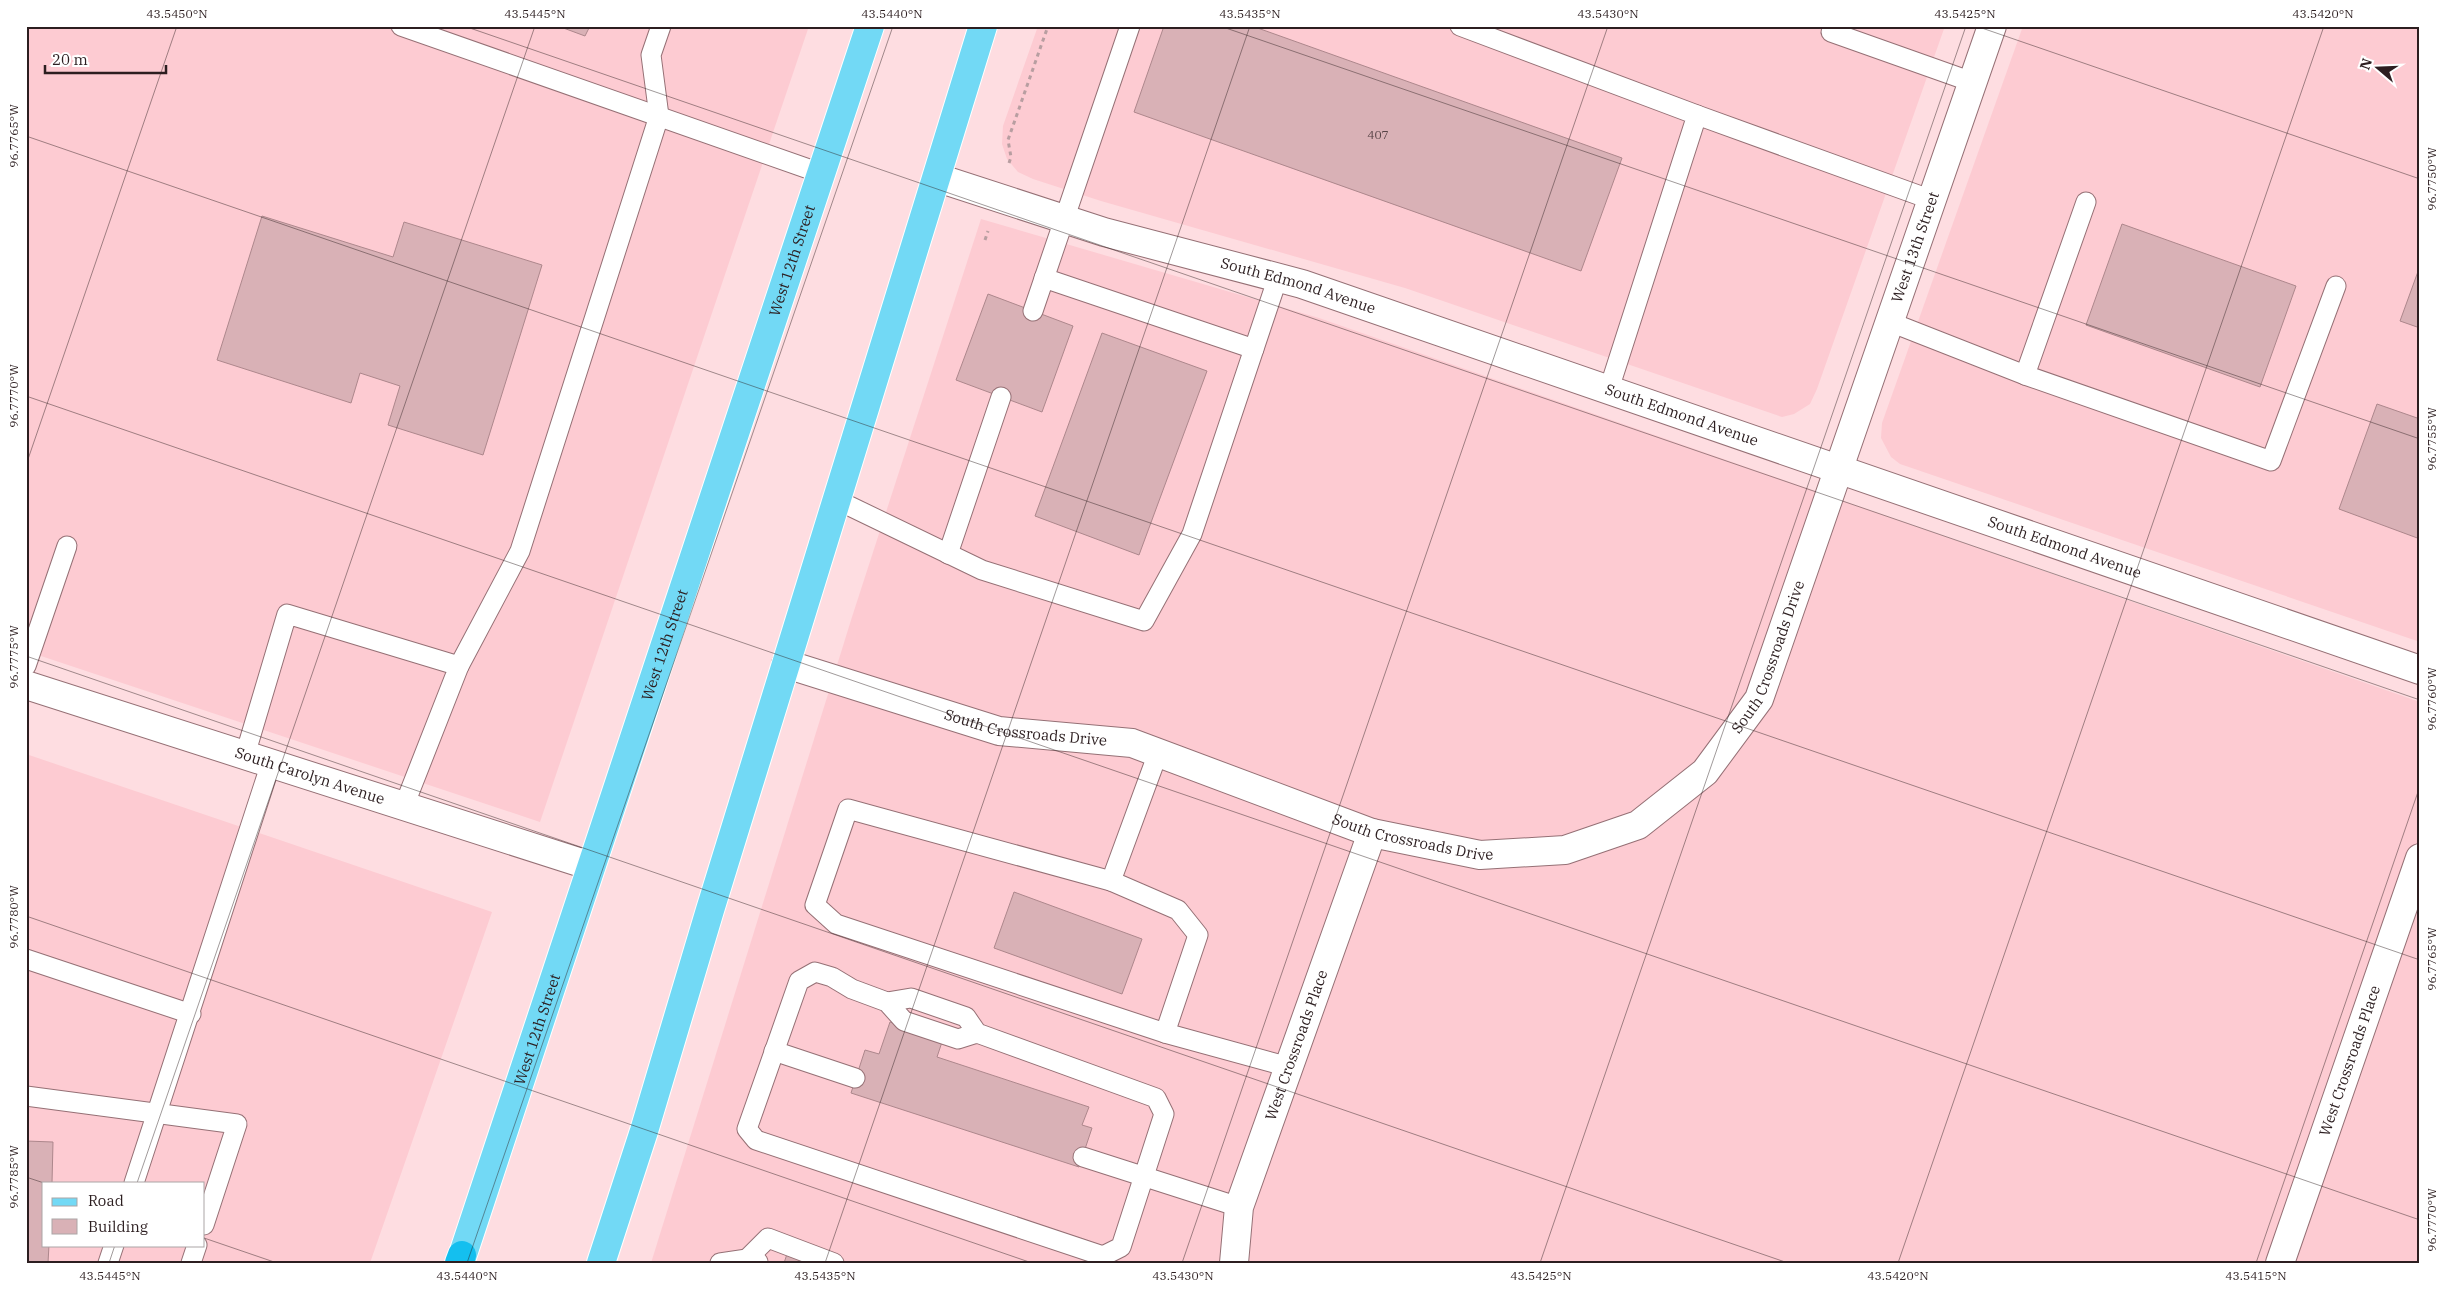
<svg xmlns="http://www.w3.org/2000/svg" width="2446" height="1289" font-family="'IBM Plex Serif',serif">
<style>
.built{fill:#fdcbd2;fill-rule:evenodd}
.building{fill:#d9b1b6;stroke:#ad878c}
.lines{fill:none;stroke-linecap:round;stroke-linejoin:round}
.lane-casing{stroke:#957075;stroke-width:21}
.street-casing{stroke:#957075;stroke-width:30}
.primary-casing{stroke:#fff;stroke-width:30}
.highway-casing{stroke:#fff;stroke-width:30}
.path{stroke:#b89ea1;stroke-width:3;stroke-dasharray:4 4;stroke-linecap:butt}
.lane{stroke:#fff;stroke-width:19}
.street{stroke:#fff;stroke-width:28}
.primary{stroke:#72d9f5;stroke-width:28}
.highway{stroke:#14bfef;stroke-width:28}
.ticks{fill:none;stroke:#2c1e20;stroke-width:1;stroke-opacity:0.45}
.labels{text-anchor:middle;stroke-width:4.5;stroke-linejoin:round;paint-order:stroke}
.number-label{font-size:12px;fill:#574346}
.street-label{font-size:15px;fill:#2c1e20;stroke:#fff}
.neatline{fill:none;stroke:#2c1e20;stroke-width:2}
.ticks-label{font-size:12px;text-anchor:middle;fill:#2c1e20}
</style>
<rect width="100%" height="100%" fill="#fedde1"/>
<g class="built">
<polygon points="26,26 809,26 540,822 26,651"/>
<polygon points="1038,26 1945,26 1817,389 1810,404 1794,414 1782,417 1405,288 1101,201 1033,179 1018,172 1007,159 1002,144 1003,126"/>
<polygon points="2023,26 2420,26 2420,642 1900,464 1891,457 1881,438 1882,423"/>
<polygon points="981,219 1319,318 2420,702 2420,1263 651,1263 852,617"/>
<path d="M26 754 492 912 370 1263H26ZM44 1183H204V1245H44Z"/>
</g>
<g class="building">
<polygon points="558,26 590,26 585,36"/>
<polygon points="1164,26 1252,26 1622,158 1581,271 1134,112"/>
<polygon points="262,216 393,257 404,222 542,265 483,455 388,425 400,386 360,373 351,403 217,360"/>
<polygon points="2122,224 2296,286 2260,387 2086,325"/>
<polygon points="2420,266 2420,328 2400,321"/>
<polygon points="988,294 1073,326 1042,412 956,380"/>
<polygon points="1102,333 1207,371 1139,555 1035,516"/>
<polygon points="2377,404 2420,419 2420,539 2339,509"/>
<polygon points="1014,892 1142,939 1122,994 994,948"/>
<polygon points="890,1022 943,1039 937,1057 1089,1107 1082,1125 1092,1128 1079,1167 851,1093 865,1050 879,1054"/>
<polygon points="26,1141 53,1142 52,1183 44,1183 44,1245 49,1245 48,1263 26,1263"/>
<polygon points="787,1254 810,1263 784,1263"/>
</g>
<g class="lines">
<defs>
<g id="lane">
<polyline points="401,26 823,174"/>
<polyline points="1460,26 1697,115 1609,389"/>
<polyline points="1831,32 1972,82"/>
<polyline points="1697,115 1932,200"/>
<polyline points="1044,278 1254,349"/>
<polyline points="1033,311 1130,26"/>
<polyline points="1890,322 2025,375 2271,461 2336,286"/>
<polyline points="2025,375 2086,202"/>
<polyline points="837,500 982,570 1144,621 1192,534 1278,277"/>
<polyline points="948,554 1001,397"/>
<polyline points="26,666 67,546"/>
<polyline points="459,666 520,551 659,116 651,55 661,26"/>
<polyline points="1158,753 1111,881 848,809 815,905 836,924 1165,1033 1289,1067"/>
<polyline points="245,755 287,614 459,666 404,806"/>
<polyline points="1111,881 1178,910 1198,935 1165,1033"/>
<polyline points="26,959 191,1014"/>
<polyline points="887,1002 911,998 966,1017 977,1033 1156,1098 1164,1114 1121,1247 1103,1256 756,1140 747,1129 799,981 815,972 832,977 852,989 887,1002 904,1021 958,1039 977,1033"/>
<polyline points="774,1051 855,1078"/>
<polyline points="26,1096 237,1124 204,1225"/>
<polyline points="1083,1157 1239,1207"/>
<polyline points="134,1183 271,763"/>
<polyline points="747,1259 768,1238 834,1263"/>
<polyline points="108,1263 114,1245"/>
<polyline points="191,1263 197,1245"/>
<polyline points="720,1263 747,1259 758,1262"/>
</g>
<g id="street">
<path id="s1" d="M938 178 1104 232 1302 284 2420 670"/>
<path id="s2" d="M786 664 999 731 1132 743 1372 833 1480 855 1565 850 1638 825 1705 772 1759 699 1992 26"/>
<path id="s3" d="M26 685 591 866"/>
<path id="s4" d="M1234 1263 1239 1207 1372 833"/>
<path id="s5" d="M2280 1263 2420 858"/>
</g>
<g id="primary">
<path id="s6" d="M460 1263 870 26"/>
<polyline points="601,1263 644,1131 710,910 983,26"/>
</g>
<polyline id="highway" points="459,1263 462,1255"/>
</defs>
<use href="#lane" class="lane-casing"/>
<use href="#street" class="street-casing"/>
<use href="#primary" class="primary-casing"/>
<use href="#highway" class="highway-casing"/>
<g class="path">
<polyline points="1009,163 1011,157 1008,140 1048,26"/>
<polyline points="985,240 988,231"/>
</g>
<use href="#lane" class="lane"/>
<use href="#street" class="street"/>
<use href="#primary" class="primary"/>
<use href="#highway" class="highway"/>
</g>
<path class="ticks" d="M464 26 2420 700M1220 26 2420 439M1976 26 2420 179M26 136 2420 960M26 396 2420 1220M26 465 177 26M26 656 1788 1263M26 916 1032 1263M26 1177 44 1183M137 1183 535 26M204 1238 277 1263M109 1263 115 1245M467 1263 893 26M825 1263 1250 26M1182 1263 1608 26M1540 1263 1966 26M1898 1263 2324 26M2256 1263 2420 786"/>
<g class="labels">
<g class="number-label">
<text x="1378" y="139">407</text>
</g>
<g class="street-label">
<text dy="5" stroke="none"><textPath href="#s2" startOffset="1540">West 13th Street</textPath></text>
<text dy="5" stroke="none"><textPath href="#s6" startOffset="1056">West 12th Street</textPath></text>
<text dy="5" stroke="none"><textPath href="#s1" startOffset="376">South Edmond Avenue</textPath></text>
<text dy="5" stroke="none"><textPath href="#s1" startOffset="781">South Edmond Avenue</textPath></text>
<text dy="5" stroke="none"><textPath href="#s1" startOffset="1186">South Edmond Avenue</textPath></text>
<text dy="5" stroke="none"><textPath href="#s6" startOffset="651">West 12th Street</textPath></text>
<text dy="5" stroke="none"><textPath href="#s2" startOffset="1104">South Crossroads Drive</textPath></text>
<text dy="5" stroke="none"><textPath href="#s2" startOffset="249">South Crossroads Drive</textPath></text>
<text dy="5" stroke="none"><textPath href="#s3" startOffset="298">South Carolyn Avenue</textPath></text>
<text dy="5" stroke="none"><textPath href="#s2" startOffset="654">South Crossroads Drive</textPath></text>
<text dy="5" stroke="none"><textPath href="#s6" startOffset="246">West 12th Street</textPath></text>
<text dy="5" stroke="none"><textPath href="#s4" startOffset="228">West Crossroads Place</textPath></text>
<text dy="5" stroke="none"><textPath href="#s5" startOffset="214">West Crossroads Place</textPath></text>
</g>
</g>
<rect width="2446" height="1289" fill="none" stroke="#ffffff" stroke-width="55"/>
<rect x="42" y="1182" width="162" height="65" fill="#ffffff" stroke="#aba5a6"/>
<rect x="52" y="1198" width="25" height="8" fill="#72d9f5" stroke="#aba5a6"/>
<text x="88" y="1206" font-size="15" fill="#2c1e20">Road</text>
<rect x="52" y="1219" width="25" height="15" fill="#d9b1b6" stroke="#aba5a6"/>
<text x="88" y="1232" font-size="15" fill="#2c1e20">Building</text>
<g transform="translate(2378 68) rotate(289)" stroke="#ffffff" stroke-width="4" paint-order="stroke">
<path d="M0-4L9 19L0 12L-9 19Z" fill="#2c1e20"/>
<text y="-8" font-size="14" font-weight="bold" text-anchor="middle" fill="#2c1e20">N</text>
</g>
<path d="M45 65v8h121v-8" fill="none" stroke="#2c1e20" stroke-width="2.5"/>
<text x="52" y="65" font-size="15" fill="#2c1e20" stroke="#ffffff" stroke-width="4" paint-order="stroke">20 m</text>
<rect x="28" y="28" width="2390" height="1234" class="neatline"/>
<g class="ticks-label">
<text x="177" y="18">43.5450°N</text>
<text x="535" y="18">43.5445°N</text>
<text x="892" y="18">43.5440°N</text>
<text x="1250" y="18">43.5435°N</text>
<text x="1608" y="18">43.5430°N</text>
<text x="1965" y="18">43.5425°N</text>
<text x="2323" y="18">43.5420°N</text>
<text transform="translate(14 136) rotate(-90)" y="4">96.7765°W</text>
<text transform="translate(2432 179) rotate(-90)" y="4">96.7750°W</text>
<text transform="translate(14 396) rotate(-90)" y="4">96.7770°W</text>
<text transform="translate(2432 439) rotate(-90)" y="4">96.7755°W</text>
<text transform="translate(14 657) rotate(-90)" y="4">96.7775°W</text>
<text transform="translate(2432 699) rotate(-90)" y="4">96.7760°W</text>
<text transform="translate(14 917) rotate(-90)" y="4">96.7780°W</text>
<text transform="translate(2432 959) rotate(-90)" y="4">96.7765°W</text>
<text transform="translate(14 1177) rotate(-90)" y="4">96.7785°W</text>
<text transform="translate(2432 1220) rotate(-90)" y="4">96.7770°W</text>
<text x="110" y="1280">43.5445°N</text>
<text x="467" y="1280">43.5440°N</text>
<text x="825" y="1280">43.5435°N</text>
<text x="1183" y="1280">43.5430°N</text>
<text x="1541" y="1280">43.5425°N</text>
<text x="1898" y="1280">43.5420°N</text>
<text x="2256" y="1280">43.5415°N</text>
</g>
</svg>
